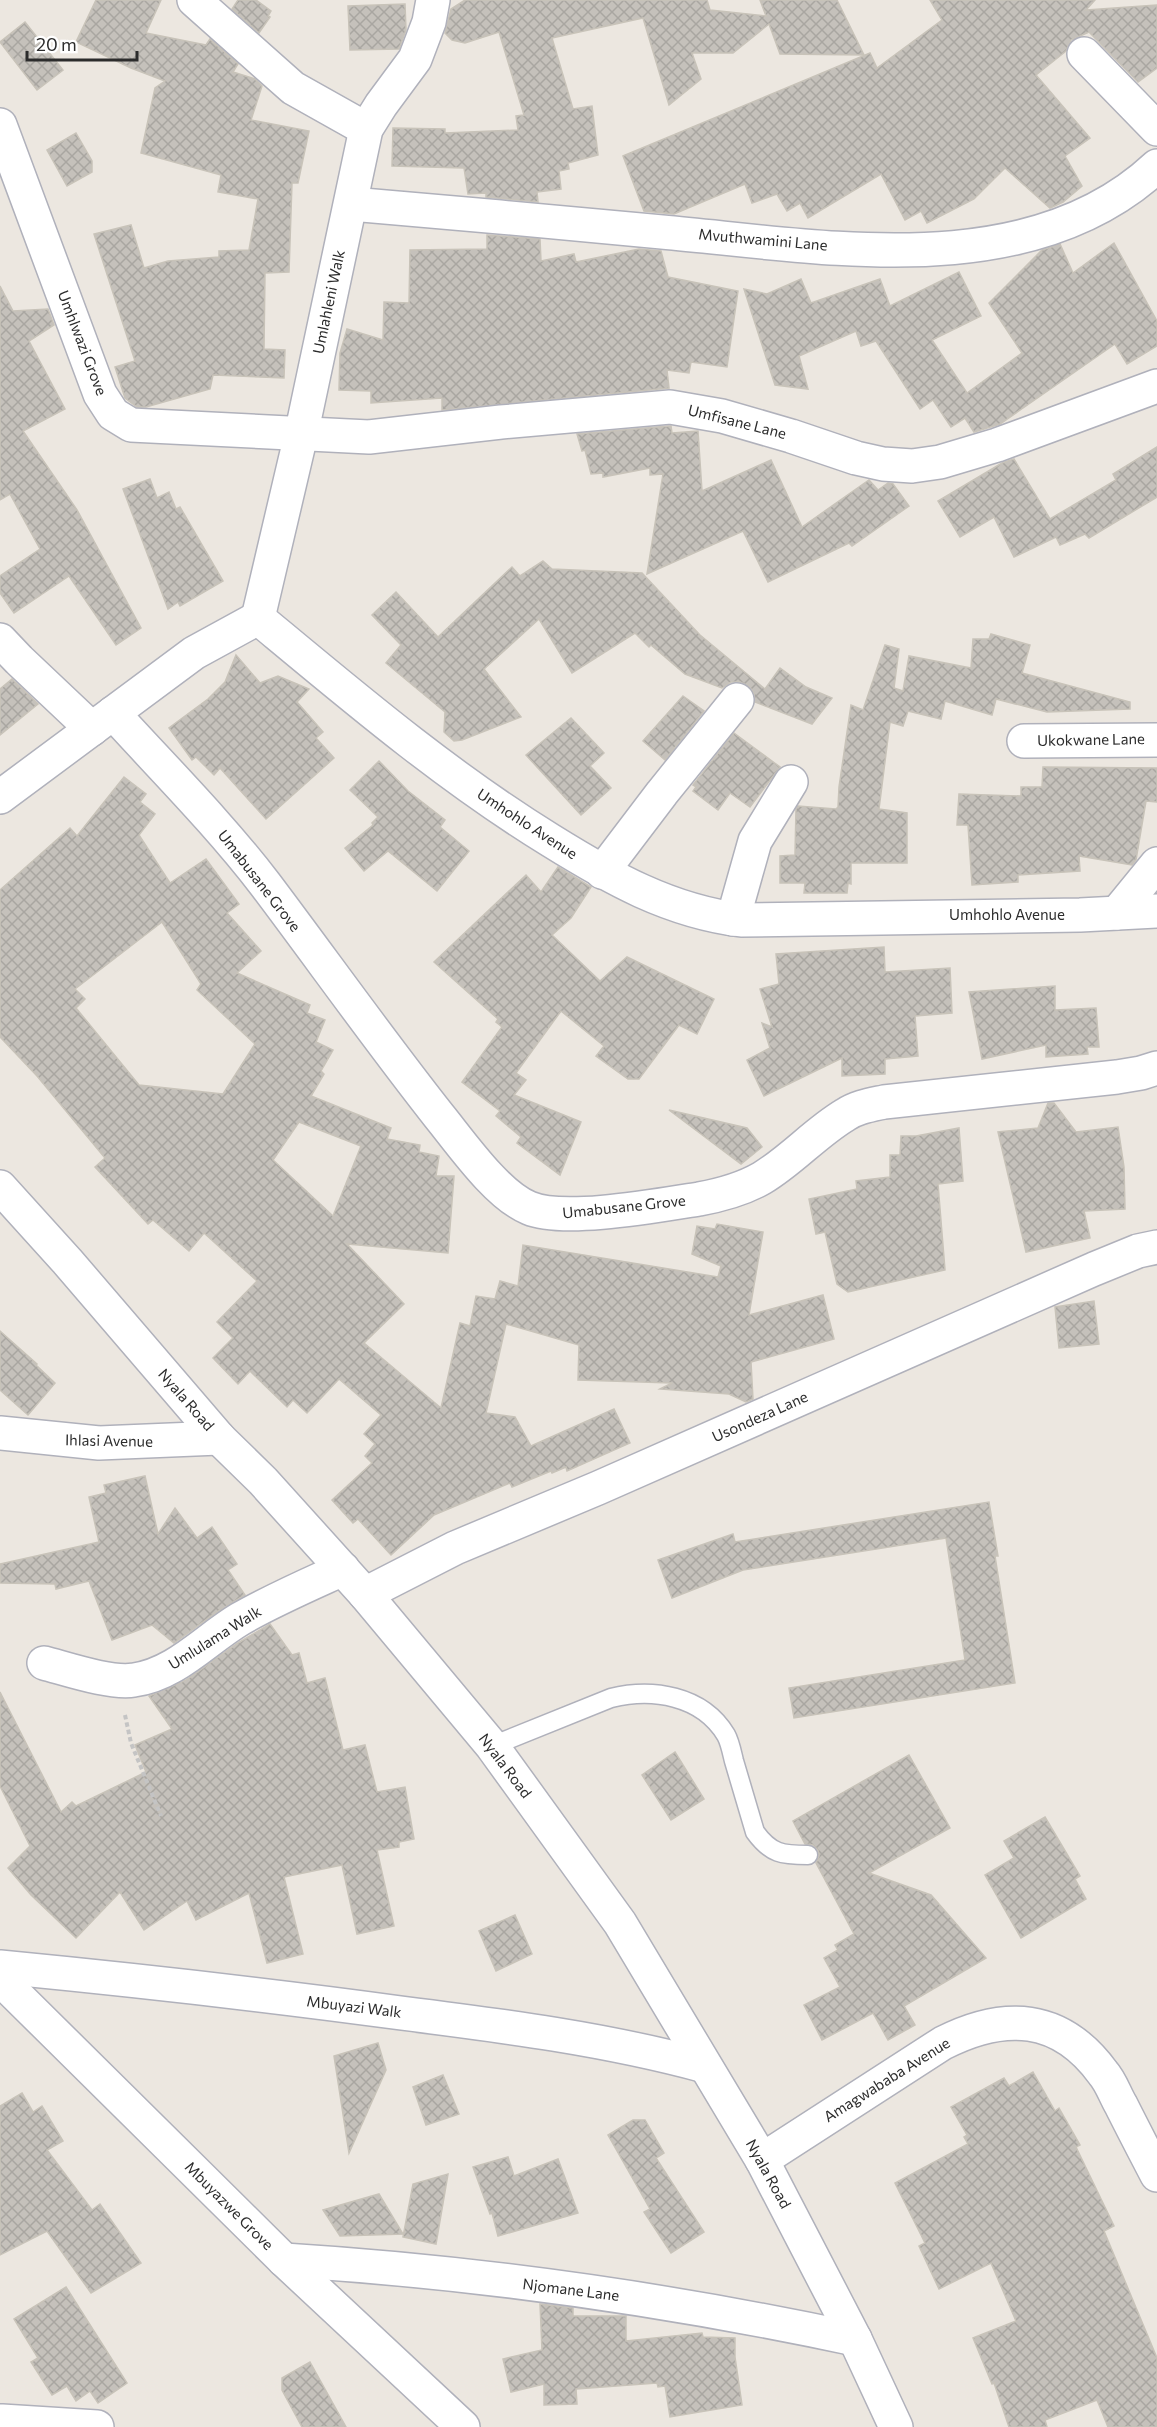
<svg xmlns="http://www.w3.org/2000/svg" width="1157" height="2427" font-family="Commissioner,sans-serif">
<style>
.building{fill:url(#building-cross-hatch);stroke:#c8c3b9;stroke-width:1.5;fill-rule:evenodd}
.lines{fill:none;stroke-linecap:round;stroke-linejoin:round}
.service-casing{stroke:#b0b1bb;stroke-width:21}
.minor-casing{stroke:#b0b1bb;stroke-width:36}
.tertiary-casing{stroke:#b0b1bb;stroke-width:36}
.path{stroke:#c4c4c4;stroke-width:4;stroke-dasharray:4.5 3;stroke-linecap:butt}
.service{stroke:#fff;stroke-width:18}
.minor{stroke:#fff;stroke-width:33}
.tertiary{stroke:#fff;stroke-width:33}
.labels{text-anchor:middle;stroke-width:4.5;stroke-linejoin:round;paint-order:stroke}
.street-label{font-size:15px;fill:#2c2c2c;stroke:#fff}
</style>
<defs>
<pattern id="building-cross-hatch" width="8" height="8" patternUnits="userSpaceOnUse" patternTransform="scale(1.5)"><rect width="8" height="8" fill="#c5c1bb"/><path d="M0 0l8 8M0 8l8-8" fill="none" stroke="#a9a6a1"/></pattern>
</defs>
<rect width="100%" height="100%" fill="#ece7e0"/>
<g class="building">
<polygon points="96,0 161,0 146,33 206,45 210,39 238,64 233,72 255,79 262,86 251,120 309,131 298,183 292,183 289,272 265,273 264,349 285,350 284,378 213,375 210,389 146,407 137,407 125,398 115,367 135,361 94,234 131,225 144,268 168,261 219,257 219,251 249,250 258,199 218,192 221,175 141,153 155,88 165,81 131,68 76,42"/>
<polygon points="238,0 256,0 271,11 268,16 270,17 259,33 232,9"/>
<polygon points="465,0 707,0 710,10 766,16 760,0 837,0 864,55 780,54 769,24 733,53 692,53 701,79 669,105 643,18 552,38 573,109 592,106 598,155 568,163 569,169 559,171 561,189 537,192 538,202 486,197 486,193 468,194 464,168 392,166 393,128 445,129 445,133 518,130 516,116 524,115 499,32 465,43 452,40 445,33 451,9"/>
<polygon points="930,0 1095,0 1086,10 1157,5 1157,68 1138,82 1089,32 1071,40 1066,51 1036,75 1090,138 1065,156 1082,186 1063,202 1050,208 1005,168 974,199 927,223 921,211 905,220 881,174 808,218 800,203 787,211 777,194 752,203 745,184 674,214 644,211 623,156 870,53 877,68 942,20"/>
<polygon points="405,4 406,30 399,49 350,50 348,6"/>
<polygon points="25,22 63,70 37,90 0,42"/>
<polygon points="76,133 92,161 92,172 67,186 47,150"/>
<polygon points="487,235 540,239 541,261 574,254 576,262 639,249 661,251 668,277 738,291 727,367 691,362 689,373 667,370 669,388 442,410 442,398 371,403 371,391 339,390 340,353 347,329 383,340 384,302 409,303 410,250 487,249"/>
<polygon points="1114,243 1157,321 1157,346 1127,364 1115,344 1000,424 974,432 965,418 951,427 933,400 920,409 876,341 861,346 856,331 799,356 808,389 775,385 744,289 767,294 801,279 811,303 880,279 890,306 959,272 981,316 932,340 967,393 1022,353 989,303 1042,250 1060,244 1073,273"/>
<polygon points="0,286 13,311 48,309 54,325 29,341 65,409 23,431 77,510 141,628 116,645 69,576 14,613 0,593 0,576 40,549 10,494 0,500"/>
<polygon points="669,426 671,426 672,433 698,431 702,491 771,460 802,527 869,480 878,490 888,483 893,484 909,506 852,546 849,543 768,582 743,531 647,574 663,474 650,475 650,468 603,477 603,473 591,474 585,450 582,451 577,434"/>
<polygon points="1157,447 1157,497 1089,538 1085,534 1060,545 1056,537 1014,557 994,517 960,537 938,501 1002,463 1014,459 1050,519 1116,480 1113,474"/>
<polygon points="150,479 157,498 169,492 176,509 180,507 223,581 180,606 178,602 168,609 123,489"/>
<polygon points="543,561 552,569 642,573 700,635 765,689 780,668 806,687 832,698 812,724 755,702 754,693 749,686 740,682 731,682 722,688 685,674 651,645 649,647 635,633 572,673 539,619 484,669 521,717 462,740 454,741 444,732 445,712 386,663 401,645 372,615 396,592 438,637 512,567 520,576"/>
<polygon points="991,634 1030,645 1022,673 1130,702 1130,709 1047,712 996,699 992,715 945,701 941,719 908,711 903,726 890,722 879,809 907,813 907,863 851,863 851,884 848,883 847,893 804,893 805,883 780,883 780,856 795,855 796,809 798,806 836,809 838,807 839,787 851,705 863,710 885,645 899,649 894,688 903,691 909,656 971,668 973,639 989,639"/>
<polygon points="236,655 260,683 278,676 309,689 297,702 323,732 316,738 334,758 266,819 220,768 214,775 196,757 192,760 169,728 208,699 225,682"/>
<polygon points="12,679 38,704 0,735 0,689"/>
<polygon points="683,696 704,711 665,760 643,741"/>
<polygon points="571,718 604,753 590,766 611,788 581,815 526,755"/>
<polygon points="734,733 780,767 750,807 730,793 718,810 693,791 696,787 693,785"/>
<polygon points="379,761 408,791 445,820 440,827 469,851 437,891 388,851 364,871 345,848 373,825 372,823 378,817 350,790"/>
<polygon points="1043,767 1157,768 1157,802 1146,801 1136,860 1132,865 1079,856 1080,871 1018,875 1018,882 972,885 968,825 957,825 959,794 1021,796 1021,787 1042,787"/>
<path d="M124 777 146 794 140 802 155 814 139 835 170 883 206 859 239 904 227 913 261 951 237 973 310 1005 307 1013 325 1020 316 1042 333 1050 321 1071 324 1074 311 1096 391 1128 387 1139 420 1145 419 1152 439 1156 436 1176H454L448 1253 347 1244 404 1304 364 1343 441 1408 460 1323 470 1326 476 1296 495 1299 500 1281 518 1286 523 1245 718 1277 721 1266 692 1254 697 1226 715 1229 717 1224 763 1232 749 1315 823 1295 834 1339 751 1362 753 1399 746 1402 729 1394 660 1389 672 1383 578 1380 579 1345 506 1324 486 1413 515 1417 531 1446 614 1409 630 1443 567 1471 566 1467 552 1473 551 1471 512 1487 510 1483 434 1515 391 1555 358 1519 353 1523 332 1500 372 1463 365 1456 375 1444 364 1434 381 1415 339 1379 307 1413 293 1400 287 1407 250 1371 238 1384 213 1358 233 1338 217 1322 257 1281 204 1233 189 1251 153 1220 148 1224 95 1167 105 1158 37 1076 0 1037V890L70 828 77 836ZM162 922 201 984 197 990 255 1044 223 1094 139 1085 76 1008 85 999 75 989ZM299 1122 361 1146 333 1216 273 1160Z"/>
<polygon points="558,867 591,887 571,918 552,935 600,981 627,957 714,999 697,1034 679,1025 639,1079 628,1079 596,1056 604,1046 561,1011 516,1073 526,1080 514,1095 581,1122 560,1175 517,1143 521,1137 496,1116 500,1111 462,1082 502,1027 496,1022 498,1019 434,962 526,875 541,892"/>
<polygon points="884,947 885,972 950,968 952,1013 915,1016 918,1056 885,1059 885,1074 842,1076 842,1058 764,1096 747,1060 770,1048 762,1023 772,1027 760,989 779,984 776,954"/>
<polygon points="1055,986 1055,1010 1096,1008 1099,1047 1087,1047 1088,1054 1046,1057 1046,1045 982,1059 969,992"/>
<polygon points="1048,1103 1054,1103 1076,1132 1118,1127 1124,1167 1125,1209 1084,1211 1090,1238 1026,1252 998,1132 1038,1128"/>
<polygon points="669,1110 747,1128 762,1147 741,1164"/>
<polygon points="959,1128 963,1181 938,1184 945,1270 848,1292 837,1284 825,1232 816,1234 809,1199 857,1189 856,1181 890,1177 890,1155 900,1155 901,1136 916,1136"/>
<polygon points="1094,1301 1099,1344 1059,1348 1055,1307"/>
<polygon points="0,1331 37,1364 36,1365 55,1383 28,1415 0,1390"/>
<polygon points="145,1476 158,1534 175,1508 197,1538 212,1527 237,1564 228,1570 245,1595 217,1612 174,1643 152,1625 112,1640 89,1581 56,1589 55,1584 0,1583 0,1564 99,1542 89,1497 106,1493 104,1485"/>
<polygon points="989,1502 998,1556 995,1556 1015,1683 794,1718 789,1688 965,1660 946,1538 743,1570 672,1598 658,1560 733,1534 735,1542"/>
<polygon points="270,1624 292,1655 299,1653 307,1683 325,1678 343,1750 365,1745 377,1792 405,1787 414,1839 399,1842 399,1847 377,1850 394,1926 357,1934 342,1865 284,1877 303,1954 267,1963 249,1893 196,1920 187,1901 144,1930 120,1892 76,1938 31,1895 8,1868 30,1846 0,1786 0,1692 61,1812 72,1802 76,1806 146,1772 135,1745 172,1729 149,1696 186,1680 238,1643"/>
<polygon points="675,1752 704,1799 671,1820 642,1775"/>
<polygon points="909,1755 950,1828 869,1873 931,1895 986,1958 904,2006 915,2025 888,2040 873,2013 822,2040 804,2005 840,1987 824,1958 838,1950 835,1945 854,1934 816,1863 819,1856 818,1850 813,1845 805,1844 793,1821"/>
<polygon points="1045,1817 1080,1876 1075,1879 1086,1899 1021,1938 985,1875 1014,1858 1004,1841"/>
<polygon points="515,1915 532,1954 496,1971 479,1931"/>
<polygon points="378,2043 386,2070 349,2153 334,2056"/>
<polygon points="1033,2072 1055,2111 1059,2108 1080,2145 1076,2147 1114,2226 1104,2231 1157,2358 1157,2427 1108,2427 1097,2400 1045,2420 1047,2427 1009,2427 994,2383 992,2384 973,2338 1016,2321 991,2263 939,2289 919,2246 925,2243 895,2183 968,2144 964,2137 967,2135 951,2107 1004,2078 1009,2086"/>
<polygon points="443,2075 459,2114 426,2125 413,2087"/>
<polygon points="22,2093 33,2112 42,2106 63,2141 47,2150 92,2210 100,2204 141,2263 91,2293 47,2231 0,2255 0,2106"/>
<polygon points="633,2120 645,2120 664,2153 656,2158 704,2232 671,2253 644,2212 650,2209 608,2135"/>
<polygon points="508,2157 514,2176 558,2159 578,2213 498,2236 492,2213 490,2214 473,2167"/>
<polygon points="448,2174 436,2244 403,2237 413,2184"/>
<polygon points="379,2194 403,2234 340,2236 323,2210"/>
<polygon points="66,2287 127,2383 98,2403 90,2391 76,2401 67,2386 52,2395 31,2362 38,2358 14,2319"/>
<polygon points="540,2304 573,2308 573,2316 626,2316 626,2341 702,2333 703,2337 735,2338 735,2357 742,2405 670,2417 665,2386 658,2387 657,2383 576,2389 577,2404 544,2405 544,2384 511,2392 503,2359 542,2350"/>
<polygon points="310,2362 346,2427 302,2427 282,2390 282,2378"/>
</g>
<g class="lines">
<defs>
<path id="service" d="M492 1746 611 1698C652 1688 702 1695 726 1735 730 1742 732 1753 734 1761 741 1785 748 1808 755 1832 771 1854 782 1855 808 1855"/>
<g id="minor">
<polyline points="194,0 293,88 366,129"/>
<polyline points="1084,54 1157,129"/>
<polyline points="0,125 100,394 113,414 131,425 369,437 501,422 670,407 722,416 791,436 856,458 883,464 912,466 940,462 997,445 1157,386"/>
<path d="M351 204C455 213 558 222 662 232 821 246 1028 287 1157 166"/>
<path d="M258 618C352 696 446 776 550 840 611 878 669 911 741 920L1080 915 1157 911"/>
<polyline points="258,618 301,435 366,129 381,105 415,59 429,22 433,0"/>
<polyline points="0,640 19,660 92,729"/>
<path d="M113 713C164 769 219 824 265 884 323 961 379 1040 439 1116 461 1143 497 1195 529 1208 564 1223 660 1205 699 1199 721 1195 743 1189 762 1178 792 1160 815 1133 845 1115 857 1107 870 1105 884 1102L1117 1077 1141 1073 1157 1068"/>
<polyline points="1024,741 1157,740"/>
<polyline points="0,797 194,653 258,618"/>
<polyline points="602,872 662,793 737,700"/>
<polyline points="1117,913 1157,864"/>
<polyline points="733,919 755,841 791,782"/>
<polyline points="0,1433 99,1443 219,1438"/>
<polyline points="365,1594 455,1548 598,1488 1094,1269 1138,1251 1157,1247"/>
<path d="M44 1663C67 1669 111 1684 134 1680 176 1674 205 1640 240 1619 273 1600 308 1585 343 1569"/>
<path d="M0 1967C134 1980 268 1995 401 2013 504 2026 606 2039 705 2066"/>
<polyline points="0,1979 284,2260 463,2427"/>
<path d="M762 2160 943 2043C1004 2012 1060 2014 1103 2073 1111 2082 1115 2095 1121 2105 1133 2129 1145 2152 1157 2175"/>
<path d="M284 2260C476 2272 667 2299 855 2339"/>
<polyline points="2,2421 97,2427"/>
</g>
<polyline id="tertiary" points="0,1187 67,1261 219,1438 263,1481 365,1594 492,1746 620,1923 762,2160 855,2339 896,2427"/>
</defs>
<use href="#service" class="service-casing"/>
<use href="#minor" class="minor-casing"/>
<use href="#tertiary" class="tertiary-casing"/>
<polyline class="path" points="125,1715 131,1743 161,1816"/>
<use href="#service" class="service"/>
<use href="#minor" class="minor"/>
<use href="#tertiary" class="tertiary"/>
</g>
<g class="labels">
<g class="street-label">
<text transform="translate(763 240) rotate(5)" y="5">Mvuthwamini Lane</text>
<text transform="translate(329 302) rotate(-78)" y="5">Umlahleni Walk</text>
<text transform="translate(82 343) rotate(69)" y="5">Umhlwazi Grove</text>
<text transform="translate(737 422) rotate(14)" y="5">Umfisane Lane</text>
<text transform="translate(1091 740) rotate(-1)" y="5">Ukokwane Lane</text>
<text transform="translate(527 824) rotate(33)" y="5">Umhohlo Avenue</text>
<text transform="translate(259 881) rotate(52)" y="5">Umabusane Grove</text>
<text x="1007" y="920">Umhohlo Avenue</text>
<text transform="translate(624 1207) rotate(-6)" y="5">Umabusane Grove</text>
<text transform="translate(186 1400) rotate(49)" y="5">Nyala Road</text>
<text transform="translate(760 1417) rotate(-24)" y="5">Usondeza Lane</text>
<text transform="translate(109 1441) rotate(1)" y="5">Ihlasi Avenue</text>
<text transform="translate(215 1638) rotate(-32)" y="5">Umlulama Walk</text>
<text transform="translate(505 1766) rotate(53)" y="5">Nyala Road</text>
<text transform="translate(354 2007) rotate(7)" y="5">Mbuyazi Walk</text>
<text transform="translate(887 2080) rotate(-32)" y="5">Amagwababa Avenue</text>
<text transform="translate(768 2174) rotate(61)" y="5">Nyala Road</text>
<text transform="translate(229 2206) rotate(45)" y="5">Mbuyazwe Grove</text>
<text transform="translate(571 2290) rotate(7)" y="5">Njomane Lane</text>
</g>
</g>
<path d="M27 51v9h110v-9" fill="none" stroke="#2c2c2c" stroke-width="3"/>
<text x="36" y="51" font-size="18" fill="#2c2c2c" stroke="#ffffff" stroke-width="4.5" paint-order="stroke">20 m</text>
</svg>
